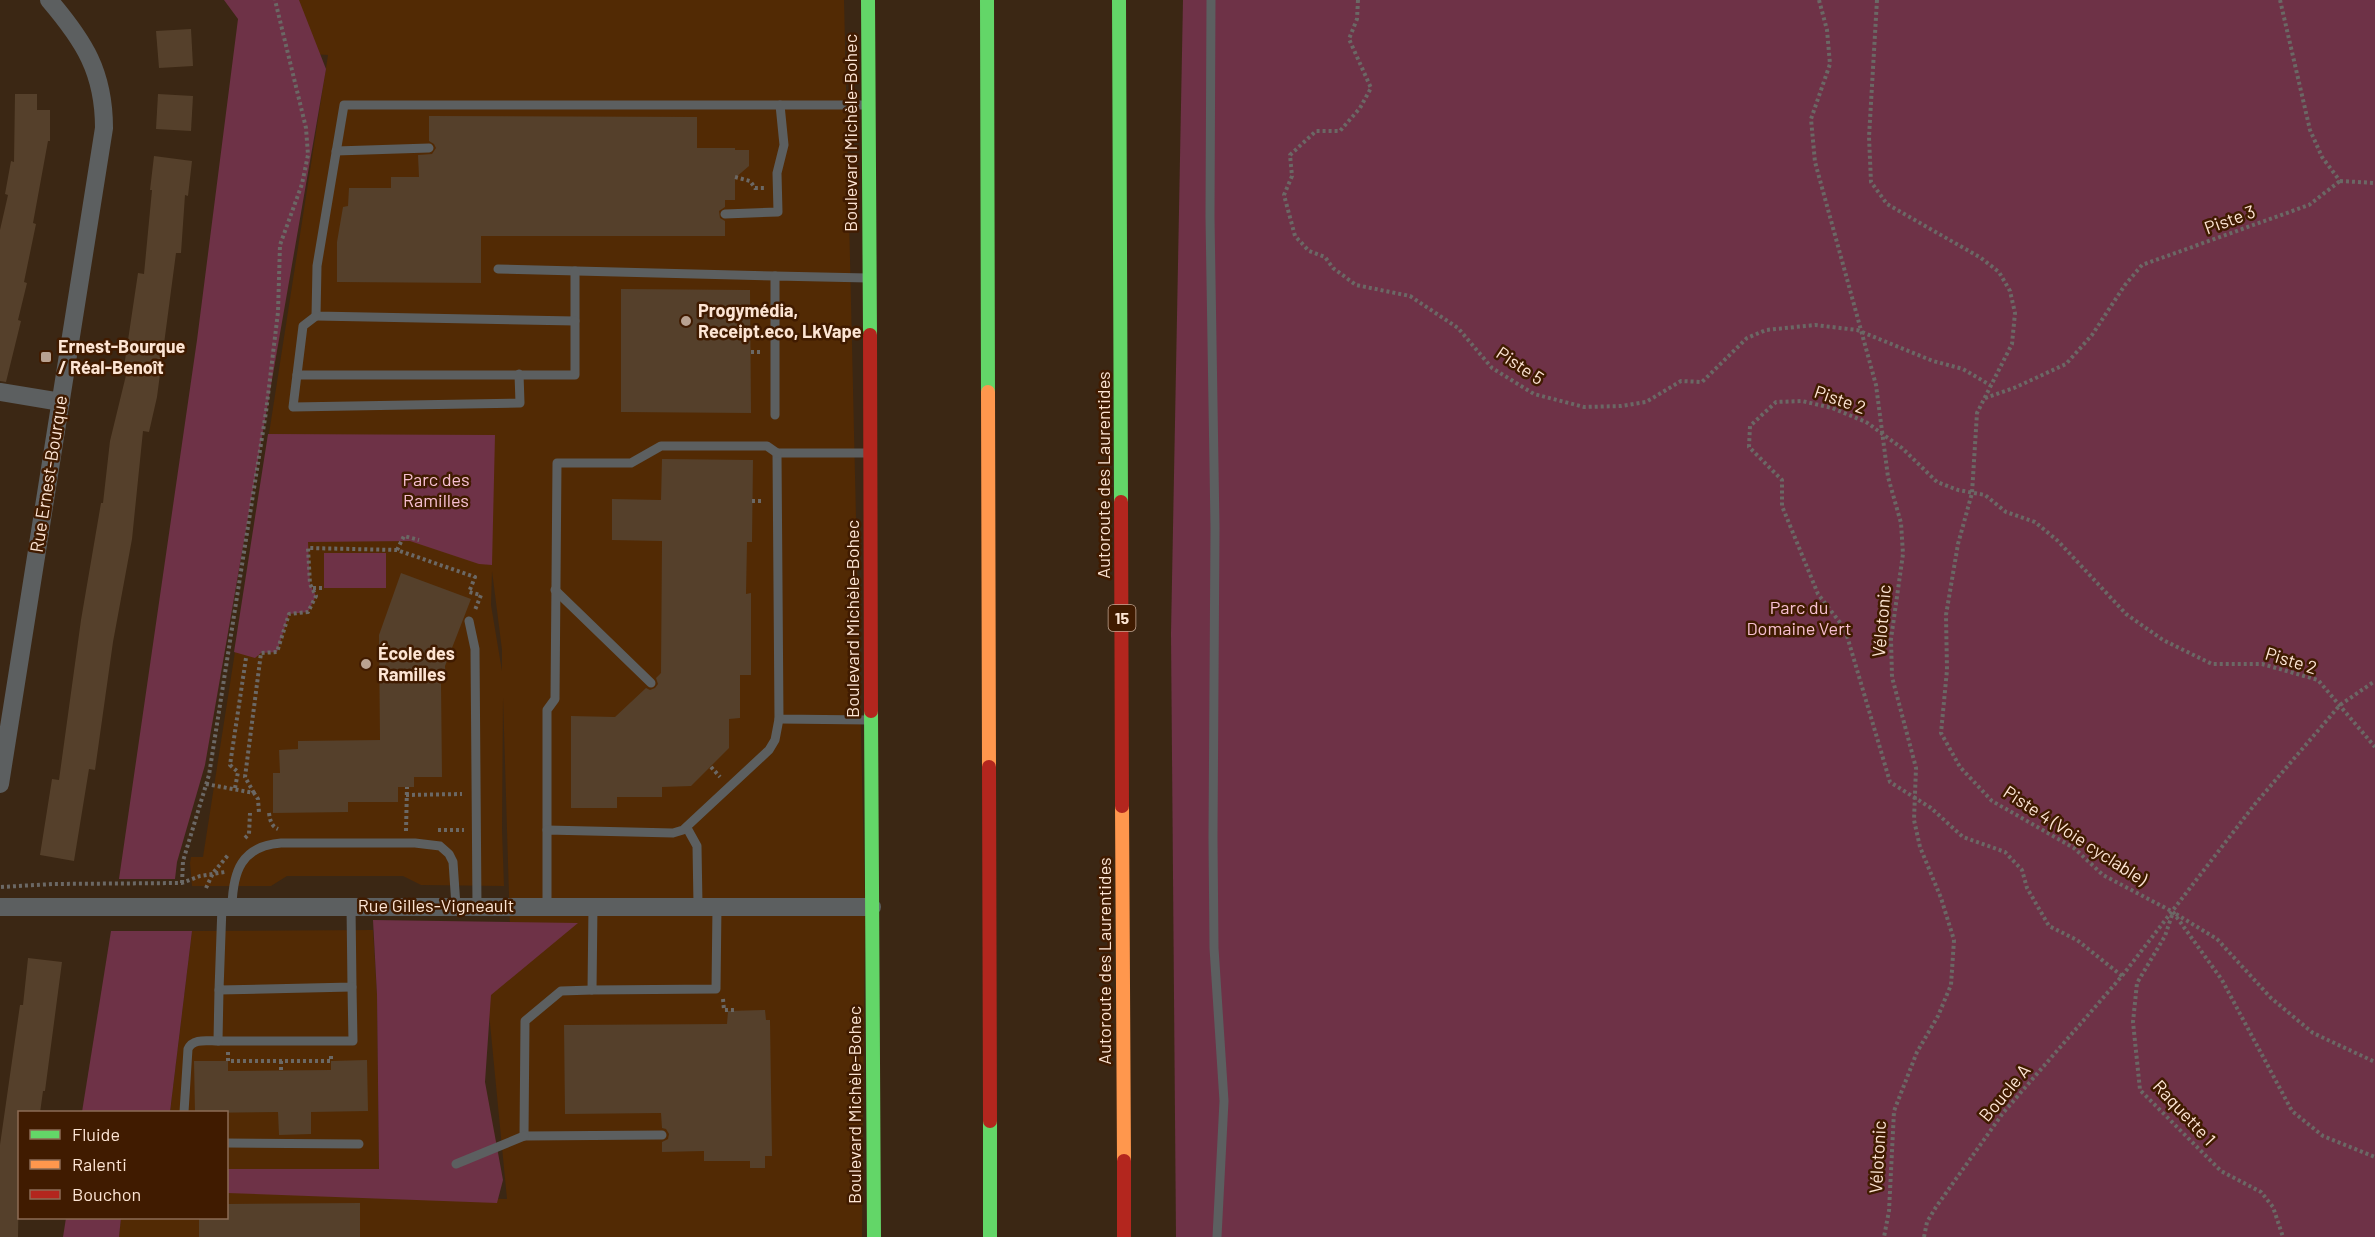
<svg xmlns="http://www.w3.org/2000/svg" width="2375" height="1237" font-family="Barlow,sans-serif">
<style>
.built{fill:#522a04;fill-rule:evenodd}
.green{fill:#6e3247}
.building{fill:#55402b}
.lines{fill:none;stroke-linecap:round;stroke-linejoin:round}
.path{stroke:#6b6865;stroke-width:4;stroke-dasharray:3 3;stroke-linecap:butt}
.lane{stroke:#5c5f60;stroke-width:9}
.street{stroke:#5c5f60;stroke-width:18}
.fast{stroke:#63d668;stroke-width:14}
.slow{stroke:#ff974d;stroke-width:14}
.jam{stroke:#b3261e;stroke-width:14}
.poi-dot{fill:#b9a291;stroke:#401b00;stroke-width:2}
.labels{text-anchor:middle;stroke-width:5;stroke-linejoin:round;paint-order:stroke}
.shield{fill:#401b00;stroke:#c4a894;stroke-width:1.5}
.shield-label{font-size:16px;font-weight:bold;fill:#fde5d4}
.street-label{font-size:18px;fill:#fde5d4;stroke:#401b00}
.poi-label{font-size:18px;font-weight:bold;fill:#fde5d4;stroke:#401b00;text-anchor:start}
.park-label{font-size:18px;fill:#f7c0d2;stroke:#401b00}
</style>
<rect width="100%" height="100%" fill="#3b2714"/>
<g class="built">
<path d="M293 0H844L865 906 862 1237H119L121 1218H226L227 1192 507 1199 486 982 510 929 503 697 502 830 504 886 421 885 403 876H287L271 886H192L190 863 191 857H203L328 55 295 53ZM492 571 502 650V671L491 605Z"/>
<polygon points="373,930 377,995 379,1169 227,1169 226,1112 170,1112 192,931"/>
</g>
<g class="green">
<polygon points="224,0 299,0 326,69 205,765 177,862 175,879 119,879 197,340 238,19"/>
<polygon points="1183,0 2375,0 2375,1237 1176,1237 1171,634"/>
<polygon points="268,434 495,435 492,565 479,564 410,541 308,542 310,584 316,596 308,612 289,614 277,652 261,653 255,658 234,652"/>
<rect x="324" y="553" width="62" height="35"/>
<polygon points="373,920 578,923 491,995 485,1082 503,1180 497,1203 227,1193 227,1169 379,1169 377,995"/>
<polygon points="111,931 192,931 170,1112 82,1112"/>
<polygon points="66,1218 121,1218 119,1237 63,1237"/>
</g>
<g class="building">
<polygon points="191,29 193,66 159,68 156,31"/>
<polygon points="15,94 37,94 37,110 50,110 50,141 48,141 33,223 36,224 24,282 27,283 18,320 21,321 6,382 0,381 0,230 8,195 5,194 11,161 14,162"/>
<polygon points="158,94 193,96 191,131 156,129"/>
<polygon points="429,116 697,117 697,148 735,148 735,150 749,150 749,166 735,178 735,200 725,200 725,207 719,211 720,218 725,221 725,236 481,236 481,283 337,282 337,242 343,207 348,206 349,188 391,188 391,177 419,177 418,155 432,154 436,148 434,144 429,141"/>
<polygon points="154,156 192,161 188,196 185,195 181,253 176,253 157,397 149,432 143,431 132,539 113,642 95,770 89,769 74,861 40,855 52,779 59,780 81,620 101,503 103,503 110,441 128,367 124,367 138,273 144,274 152,190 150,190"/>
<polygon points="621,289 750,290 751,413 621,412"/>
<polygon points="662,459 753,460 752,542 747,542 746,594 751,593 751,675 740,675 740,718 729,719 729,748 691,786 662,787 662,797 617,797 617,808 571,808 571,716 615,717 646,688 650,690 655,688 658,684 656,678 661,673 662,541 612,540 612,499 661,500"/>
<polygon points="401,573 471,599 445,666 446,681 441,682 442,777 414,777 414,787 398,787 398,802 348,802 348,812 273,813 273,773 280,773 279,750 298,749 298,741 380,740 379,635"/>
<polygon points="28,958 62,962 45,1091 43,1091 40,1113 20,1113 18,1237 0,1237 0,1145 20,1005 23,1005"/>
<polygon points="765,1010 766,1020 770,1020 772,1156 765,1156 765,1168 750,1168 750,1161 704,1161 704,1151 662,1152 662,1142 668,1139 669,1134 666,1129 662,1128 661,1113 565,1114 564,1025 727,1024 728,1011"/>
<polygon points="367,1060 368,1111 311,1112 311,1134 279,1135 278,1112 195,1113 194,1061 228,1061 228,1071 331,1070 331,1061"/>
<polygon points="360,1203 360,1237 199,1237 199,1218 226,1218 226,1204"/>
</g>
<g class="lines">
<g class="path">
<polyline points="1358,0 1357,19 1349,39 1371,88 1360,108 1340,131 1316,131 1290,155 1292,176 1284,195 1295,236 1309,251 1325,257 1333,268 1356,285 1410,296 1458,328 1492,368 1534,394 1584,407 1621,406 1646,402 1681,381 1702,382 1747,338 1766,330 1815,325 1857,330 1933,361 1963,369 1990,385"/>
<polyline points="1819,0 1827,30 1830,64 1811,119 1815,162 1876,385 1888,477 1901,523 1903,554 1891,639 1892,677 1916,768 1914,820 1920,847 1941,898 1954,940 1951,985 1938,1016 1917,1052 1894,1111 1889,1211 1884,1237"/>
<polyline points="1877,0 1869,137 1871,182 1887,204 1981,258 1999,272 2010,291 2015,313 2012,344 1977,413 1972,493 1958,544 1946,615 1947,670 1941,733 1960,767 1992,801 2074,848 2103,875 2173,912 2222,980 2292,1111 2323,1136 2375,1157"/>
<polyline points="2280,0 2310,130 2322,157 2340,181"/>
<polyline points="735,177 750,181 755,188 766,188"/>
<polyline points="2340,181 2375,183"/>
<polyline points="751,352 762,352"/>
<polyline points="1985,398 2014,388 2066,364 2092,335 2125,285 2142,265 2309,205 2340,181"/>
<polyline points="752,501 764,501"/>
<polyline points="397,550 404,536 419,540"/>
<polyline points="313,588 324,588"/>
<polyline points="711,767 720,777"/>
<polyline points="206,784 254,793 258,799 259,813"/>
<polyline points="235,788 238,772 230,765 246,658"/>
<polyline points="254,793 245,777 261,653 277,652 289,614 308,612 316,596 310,584 308,548 397,550 475,577 469,592 481,595 475,610"/>
<polyline points="406,795 462,794"/>
<path d="M269 813C270 820 271 826 278 829"/>
<polyline points="438,830 464,830"/>
<polyline points="406,831 407,787"/>
<polyline points="245,838 249,834 250,813"/>
<polyline points="182,883 183,861 209,775 266,412 278,312 280,245 302,184 308,155 306,128 275,0"/>
<polyline points="1,887 53,884 182,883 200,876 225,872"/>
<polyline points="206,888 213,873 229,854"/>
<polyline points="2176,914 2217,939 2271,998 2313,1033 2375,1062"/>
<polyline points="2172,915 2165,936 2137,983 2133,1022 2140,1090 2221,1171 2261,1192 2273,1207 2283,1237"/>
<polyline points="2122,976 2077,940 2049,926 2027,888 2022,870 2005,852 1963,837 1931,808 1890,782 1845,629 1818,594 1782,506 1782,480 1749,447 1750,426 1776,402 1802,401 1832,408 1866,422 1902,448 1937,482 1958,490 1985,495 2006,512 2035,522 2058,541 2126,614 2163,640 2212,664 2262,664 2318,680 2375,747"/>
<polyline points="723,999 724,1010 735,1010"/>
<polyline points="228,1052 228,1061 331,1061 331,1054"/>
<polyline points="281,1070 281,1061"/>
<polyline points="1924,1237 1927,1222 1936,1207 2003,1113 2122,976 2255,804 2340,705 2375,681"/>
</g>
<g class="lane">
<polyline points="1211,0 1210,217 1215,528 1213,838 1214,948 1224,1101 1217,1237"/>
<polyline points="336,151 429,148"/>
<polyline points="725,214 778,212 777,173 784,145 780,105"/>
<polyline points="498,269 775,276"/>
<polyline points="575,271 575,321 316,316 317,266 344,105 866,105"/>
<polyline points="316,316 303,326 293,407 520,403 519,374"/>
<polyline points="297,375 575,375 575,321"/>
<polyline points="775,415 775,276 868,278"/>
<polyline points="869,453 777,453 779,719 869,720"/>
<polyline points="555,590 651,683"/>
<polyline points="469,621 475,649 477,906"/>
<polyline points="687,828 697,846 698,905"/>
<polyline points="547,830 547,710 555,699 557,463 631,463 661,446 767,446 777,453"/>
<polyline points="222,906 219,990 352,987 351,906"/>
<path d="M232 906C233 872 241 846 281 843H415L440 846 449 854 453 862 456 906"/>
<polyline points="547,906 547,830 673,833 683,830 769,750 775,740 779,719"/>
<polyline points="593,906 592,990 716,989 717,906"/>
<polyline points="219,990 218,1041 353,1041 352,987"/>
<polyline points="592,990 561,991 525,1021 524,1136 662,1135"/>
<path d="M184 1112 188 1049C193 1038 207 1041 218 1041"/>
<polyline points="226,1143 359,1144"/>
<polyline points="456,1164 524,1136"/>
</g>
<g class="street">
<polyline points="0,392 61,402"/>
<path d="M0 784 104 128C104 72 84 41 49 0"/>
<polyline points="0,907 872,907"/>
</g>
<g class="fast">
<polyline points="868,0 870,335"/>
<polyline points="987,0 988,392"/>
<polyline points="1119,0 1121,502"/>
<polyline points="871,711 874,1237"/>
<polyline points="990,1121 990,1237"/>
</g>
<g class="slow">
<polyline points="988,392 989,767"/>
<polyline points="1122,806 1124,1161"/>
</g>
<g class="jam">
<polyline points="870,335 871,711"/>
<polyline points="1121,502 1122,806"/>
<polyline points="989,767 990,1121"/>
<polyline points="1124,1161 1124,1237"/>
</g>
</g>
<g class="poi-dot">
<circle cx="686" cy="321" r="6"/>
<rect x="40" y="351" width="12" height="12" rx="3"/>
<circle cx="366" cy="664" r="6"/>
</g>
<g class="labels">
<rect class="shield" x="1108.5" y="605" width="27" height="26" rx="4.5"/>
<g class="shield-label">
<text x="1122" y="624">15</text>
</g>
<g class="street-label">
<text transform="translate(851 133) rotate(-90)" y="6">Boulevard Michèle-Bohec</text>
<text transform="translate(2230 220) rotate(-20)" y="6">Piste 3</text>
<text transform="translate(1520 366) rotate(34)" y="6">Piste 5</text>
<text transform="translate(1840 400) rotate(19)" y="6">Piste 2</text>
<text transform="translate(49 474) rotate(-81)" y="6">Rue Ernest-Bourque</text>
<text transform="translate(1104 475) rotate(-90)" y="6">Autoroute des Laurentides</text>
<text transform="translate(853 619) rotate(-90)" y="6">Boulevard Michèle-Bohec</text>
<text transform="translate(1882 621) rotate(-85)" y="6">Vélotonic</text>
<text transform="translate(2291 661) rotate(17)" y="6">Piste 2</text>
<text transform="translate(2075 836) rotate(33)" y="6">Piste 4 (Voie cyclable)</text>
<text x="436" y="912">Rue Gilles-Vigneault</text>
<text transform="translate(1105 961) rotate(-90)" y="6">Autoroute des Laurentides</text>
<text transform="translate(2005 1093) rotate(-50)" y="6">Boucle A</text>
<text transform="translate(855 1105) rotate(-90)" y="6">Boulevard Michèle-Bohec</text>
<text transform="translate(2184 1113) rotate(47)" y="6">Raquette 1</text>
<text transform="translate(1878 1157) rotate(-87)" y="6">Vélotonic</text>
</g>
<g class="poi-label">
<text x="698" y="317">Progymédia,<tspan x="698" dy="21">Receipt.eco, LkVape</tspan></text>
<text x="58" y="353">Ernest-Bourque<tspan x="58" dy="21">/ Réal-Benoît</tspan></text>
<text x="378" y="660">École des<tspan x="378" dy="21">Ramilles</tspan></text>
</g>
<g class="park-label">
<text x="436" y="486">Parc des<tspan x="436" dy="21">Ramilles</tspan></text>
<text x="1799" y="614">Parc du<tspan x="1799" dy="21">Domaine Vert</tspan></text>
</g>
</g>
<rect x="18" y="1111" width="210" height="108" fill="#401b00" stroke="#8c6c55" stroke-width="1.5"/>
<rect x="30" y="1130" width="30" height="9" fill="#63d668" stroke="#8c6c55" stroke-width="1.5"/>
<text x="72" y="1141" font-size="18" fill="#fde5d4">Fluide</text>
<rect x="30" y="1160" width="30" height="9" fill="#ff974d" stroke="#8c6c55" stroke-width="1.5"/>
<text x="72" y="1171" font-size="18" fill="#fde5d4">Ralenti</text>
<rect x="30" y="1190" width="30" height="9" fill="#b3261e" stroke="#8c6c55" stroke-width="1.5"/>
<text x="72" y="1201" font-size="18" fill="#fde5d4">Bouchon</text>
</svg>
